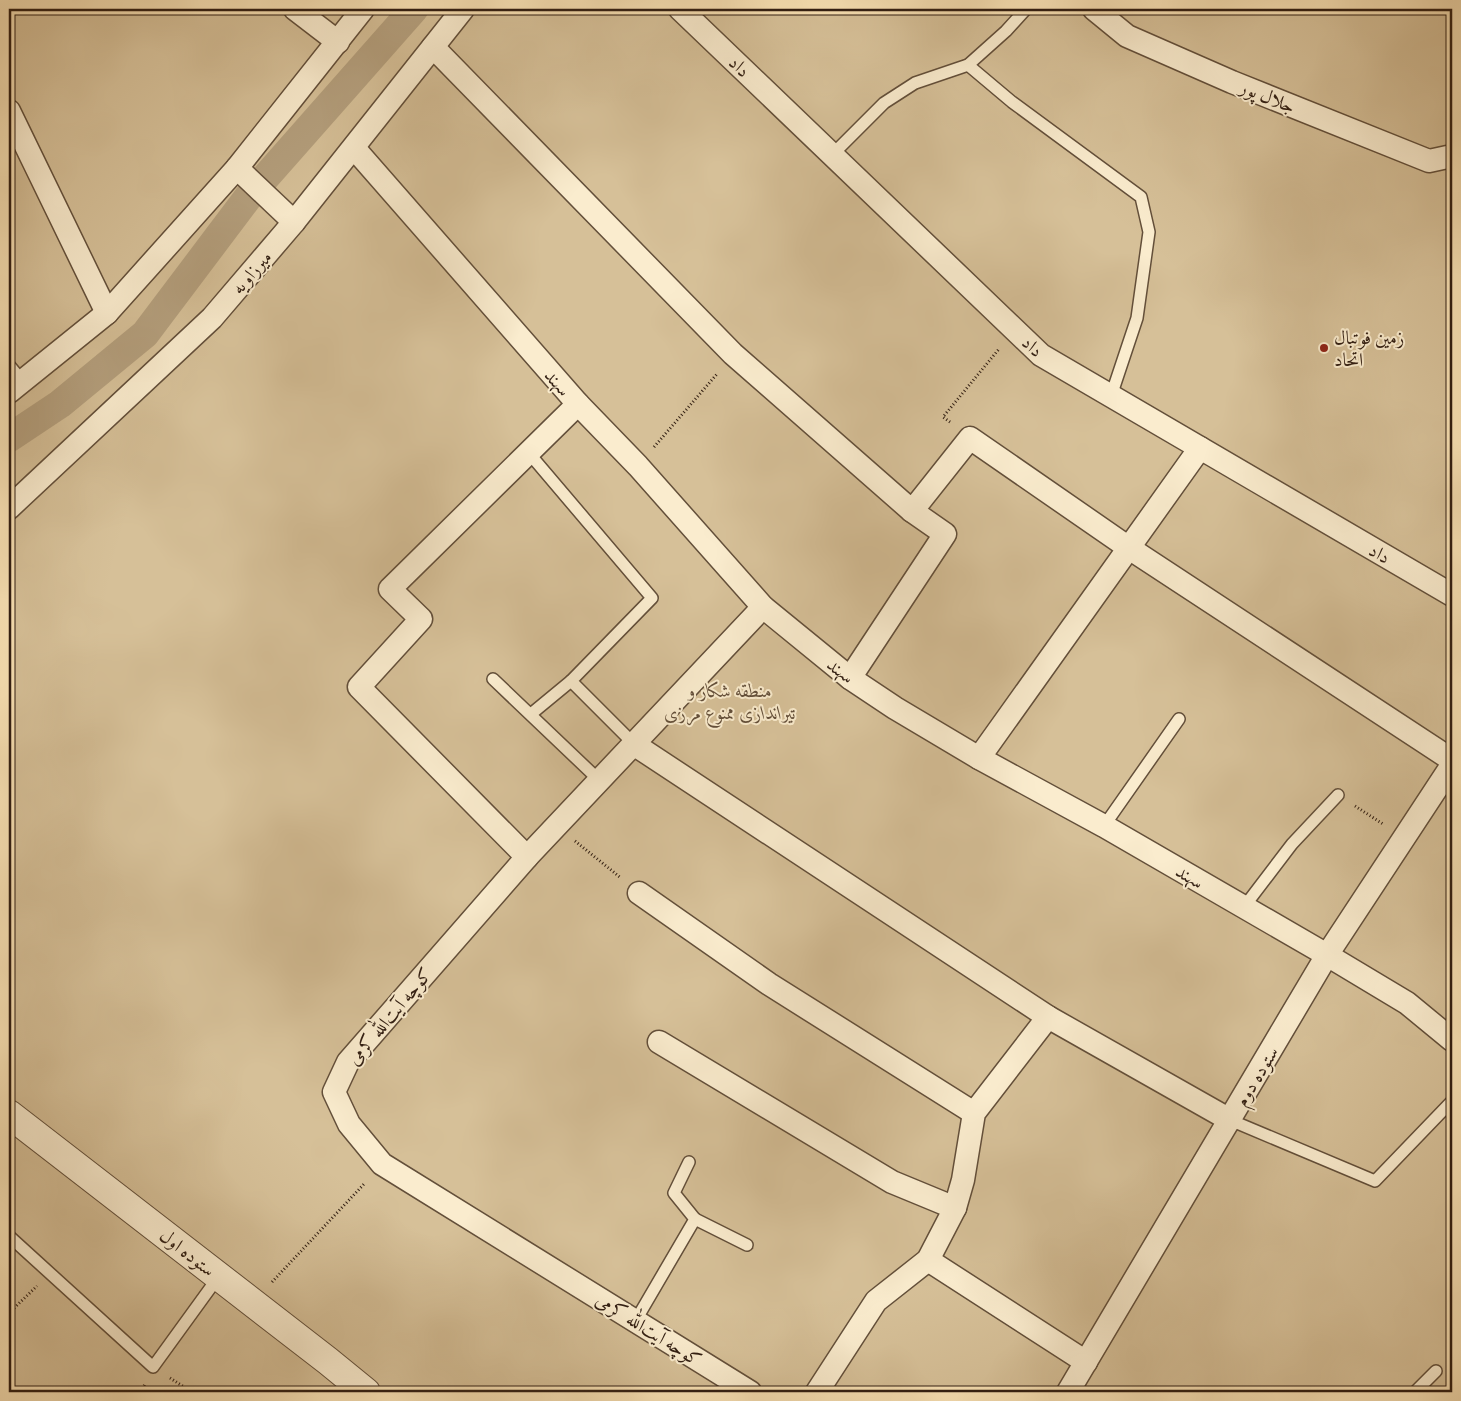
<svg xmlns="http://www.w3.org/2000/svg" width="1461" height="1401" font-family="'EB Garamond',Amiri,serif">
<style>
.green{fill:#d6c098;stroke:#846f55}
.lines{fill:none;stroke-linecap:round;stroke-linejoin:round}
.canal{stroke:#b49f7d;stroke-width:29}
.service-casing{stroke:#634f3a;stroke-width:14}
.minor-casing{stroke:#634f3a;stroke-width:25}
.tertiary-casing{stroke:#634f3a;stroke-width:30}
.path{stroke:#311e12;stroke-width:3;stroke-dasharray:1 2.5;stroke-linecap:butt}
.service{stroke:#faecce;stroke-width:11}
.minor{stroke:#faecce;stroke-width:22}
.tertiary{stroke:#faecce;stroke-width:28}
.poi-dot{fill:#8f2418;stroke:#faecce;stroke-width:2}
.labels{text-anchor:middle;stroke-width:4;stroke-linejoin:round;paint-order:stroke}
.street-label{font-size:19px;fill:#311e12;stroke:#faecce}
.poi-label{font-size:19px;fill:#311e12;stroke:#faecce;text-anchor:start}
.park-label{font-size:19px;font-style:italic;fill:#634f3a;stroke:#faecce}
</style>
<rect width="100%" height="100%" fill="#f8e1b4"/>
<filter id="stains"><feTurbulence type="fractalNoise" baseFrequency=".004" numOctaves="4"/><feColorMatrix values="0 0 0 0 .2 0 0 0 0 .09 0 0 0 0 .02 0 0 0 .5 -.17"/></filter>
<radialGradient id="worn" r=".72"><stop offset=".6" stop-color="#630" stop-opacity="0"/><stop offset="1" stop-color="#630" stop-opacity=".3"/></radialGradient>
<rect class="green" x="9" y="9" width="1443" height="1383"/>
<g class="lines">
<polyline class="canal" points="9,438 60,404 145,334 249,196 414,9"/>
<defs>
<g id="service">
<polyline points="968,65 1012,102 1141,197 1149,232 1137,318 1111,396"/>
<polyline points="832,155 884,103 915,83 968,65 1006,31 1026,9"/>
<polyline points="9,365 23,382"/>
<polyline points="528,452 652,598 571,681 635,745"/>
<polyline points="493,679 600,781"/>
<polyline points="531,714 571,681"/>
<polyline points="1104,826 1179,719"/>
<polyline points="1244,907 1292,844 1338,795"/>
<polyline points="1230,1120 1375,1181 1452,1101"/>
<polyline points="695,1219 747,1245"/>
<polyline points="9,1236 153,1367 219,1276"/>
<polyline points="636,1320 695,1219 674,1193 689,1162"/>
<polyline points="1415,1392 1436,1371"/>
</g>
<g id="minor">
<polyline points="295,9 338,42"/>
<polyline points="680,9 1041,355 1452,595"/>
<polyline points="1094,9 1127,36 1232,82 1429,161 1452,156"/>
<polyline points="433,47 733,354 912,511 970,438 1129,548 1452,760"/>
<polyline points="9,111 107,313"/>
<polyline points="354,148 578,404 638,466 763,607 850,678 895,708 979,758 1104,826 1327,955 1407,1003 1452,1040"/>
<polyline points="237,168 294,222"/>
<polyline points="9,392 107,313 237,168 363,9"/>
<polyline points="9,508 212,318 294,222 463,9"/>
<polyline points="850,678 945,534 912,511"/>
<polyline points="635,745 1048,1017 1230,1120"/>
<polyline points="979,758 1200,448"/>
<polyline points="527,857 359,687 421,619 390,589 578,404"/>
<polyline points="639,893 769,984 974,1113"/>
<polyline points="659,1042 892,1182 955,1208"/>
<polyline points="928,1260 1086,1362"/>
<polyline points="750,1392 382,1164 349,1124 334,1092 348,1062 527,857 763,607"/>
<polyline points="817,1392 876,1301 928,1260 955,1208 963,1180 974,1113 1048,1017"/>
<polyline points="1068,1392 1327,955 1452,765"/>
</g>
<polyline id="tertiary" points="9,1114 328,1361 366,1392"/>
</defs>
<use href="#service" class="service-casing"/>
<use href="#minor" class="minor-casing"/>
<use href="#tertiary" class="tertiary-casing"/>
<g class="path">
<polyline points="950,422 943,417 999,349"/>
<polyline points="654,447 717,374"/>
<polyline points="1355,806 1383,824"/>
<polyline points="575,841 621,878"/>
<polyline points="272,1282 365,1183"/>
<polyline points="9,1313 37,1286"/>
<polyline points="170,1378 192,1392"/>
<polyline points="141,1392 145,1384"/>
</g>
<use href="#service" class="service"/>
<use href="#minor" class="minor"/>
<use href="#tertiary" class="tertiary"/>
</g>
<circle class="poi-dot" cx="1324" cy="348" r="5"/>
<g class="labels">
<g class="street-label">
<text transform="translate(740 66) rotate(44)" y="7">داد</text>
<text transform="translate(1268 96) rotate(22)" y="7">جلال پور</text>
<text transform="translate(251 272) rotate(-49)" y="7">میرزاویه</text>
<text transform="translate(1033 346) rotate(42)" y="7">داد</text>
<text transform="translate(558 382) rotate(49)" y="7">سهند</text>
<text transform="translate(1380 553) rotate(30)" y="7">داد</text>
<text transform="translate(841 670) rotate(38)" y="7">سهند</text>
<text transform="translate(1190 876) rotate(30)" y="7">سهند</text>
<text transform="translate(389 1016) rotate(-50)" y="7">کوچه آیت‌الله کرمی</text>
<text transform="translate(1256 1076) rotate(-59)" y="7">ستوده دوم</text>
<text transform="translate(188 1252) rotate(38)" y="7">ستوده اول</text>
<text transform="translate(649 1329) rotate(32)" y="7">کوچه آیت‌الله کرمی</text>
</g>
<g class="poi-label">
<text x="1334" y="344">زمین فوتبال<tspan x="1334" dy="22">اتحاد</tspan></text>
</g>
<g class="park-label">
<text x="730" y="697">منطقه شکار و<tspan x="730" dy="22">تیراندازی ممنوع مرزی</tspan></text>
</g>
</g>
<rect width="1461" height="1401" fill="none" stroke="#f8e1b4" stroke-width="30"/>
<rect x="10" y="10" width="1441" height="1381" fill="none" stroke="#311e12" stroke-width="2.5"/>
<rect x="15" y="15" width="1431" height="1371" fill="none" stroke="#311e12"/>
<rect width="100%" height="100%" filter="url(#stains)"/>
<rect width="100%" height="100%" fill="url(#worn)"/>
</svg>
